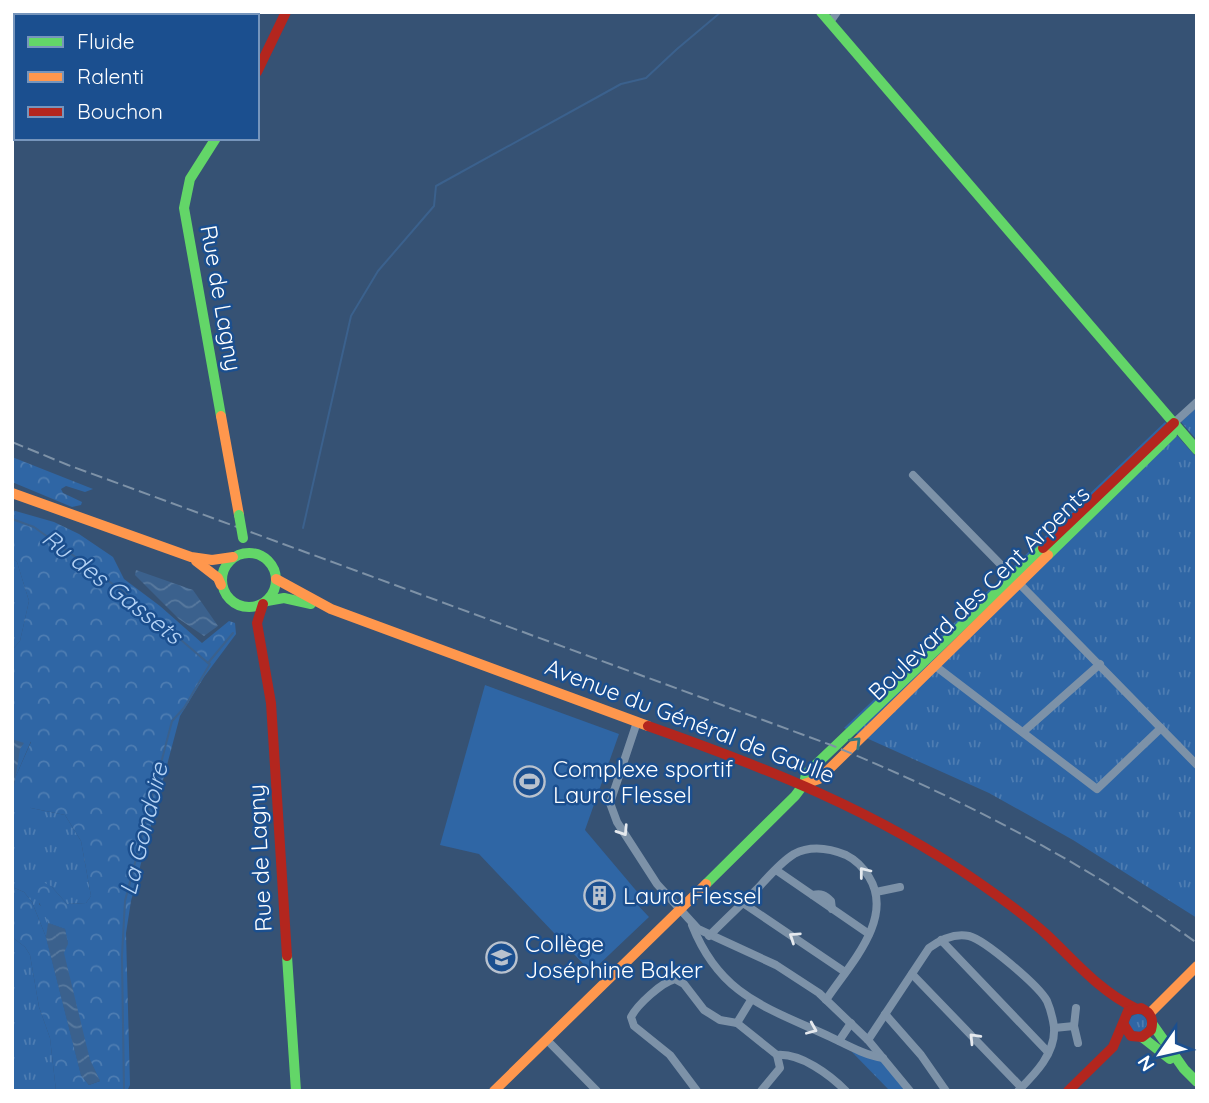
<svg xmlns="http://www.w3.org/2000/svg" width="1209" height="1103" font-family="Quicksand,sans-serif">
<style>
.grass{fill:url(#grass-tufts)}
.forest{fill:url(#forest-crowns)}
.pitch{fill:#2f66a5}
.water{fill:url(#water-waves)}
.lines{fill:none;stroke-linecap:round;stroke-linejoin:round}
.stream{stroke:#3b618d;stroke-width:2}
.street{stroke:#7d92a8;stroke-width:8}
.fast{stroke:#63d668;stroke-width:10}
.slow{stroke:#ff974d;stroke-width:10}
.jam{stroke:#b3261e;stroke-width:10}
.rail{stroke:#7e92a7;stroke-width:2;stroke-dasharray:12 5;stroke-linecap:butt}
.fast-bridge{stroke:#63d668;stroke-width:10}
.oneway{stroke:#317883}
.oneway2{stroke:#e5e9ee}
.labels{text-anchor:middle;stroke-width:5;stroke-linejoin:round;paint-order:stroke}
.street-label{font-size:23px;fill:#fff;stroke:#1b4f8f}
.poi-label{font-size:23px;fill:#fff;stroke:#1b4f8f;text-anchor:start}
.water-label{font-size:24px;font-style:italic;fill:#b5d3f5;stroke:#1b4f8f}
</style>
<defs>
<pattern id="grass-tufts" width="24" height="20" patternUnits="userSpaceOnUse" patternTransform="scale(1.75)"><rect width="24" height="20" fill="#2f66a5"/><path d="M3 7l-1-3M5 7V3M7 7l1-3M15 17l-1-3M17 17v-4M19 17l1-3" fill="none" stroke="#4e7db2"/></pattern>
<pattern id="forest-crowns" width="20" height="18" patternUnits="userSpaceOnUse" patternTransform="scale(1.75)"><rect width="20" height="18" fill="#2f66a5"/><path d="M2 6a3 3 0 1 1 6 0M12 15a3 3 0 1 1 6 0" fill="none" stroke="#4e7db2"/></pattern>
<pattern id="water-waves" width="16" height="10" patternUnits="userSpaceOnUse" patternTransform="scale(1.75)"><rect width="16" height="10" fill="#3b618d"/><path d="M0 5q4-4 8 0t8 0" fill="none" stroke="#58799e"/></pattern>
</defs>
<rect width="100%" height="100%" fill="#365274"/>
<g class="grass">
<polygon points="1197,407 1197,440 1181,422"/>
<polygon points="1165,422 1197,458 1197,918 1073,840 989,793 844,728"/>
<polygon points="12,558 17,562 29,601 20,641 12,650"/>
<polygon points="13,731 31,741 16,776 31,808 65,815 81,841 91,896 86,903 67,904 51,886 39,904 44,909 48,923 65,929 90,1060 100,1081 81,1075 46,937 32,902 24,892 12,887"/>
<polygon points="12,937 25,947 30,955 39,1007 50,1038 56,1091 12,1091"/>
<circle cx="1138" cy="1023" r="9"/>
<polygon points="854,1050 883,1062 905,1091 890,1091 852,1052"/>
</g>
<g class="forest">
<polygon points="12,457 93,489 85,492 66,486 61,489 63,493 82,502 81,505 72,507 12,482"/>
<path d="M12 510 54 522 79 534 113 557 124 579 160 606 202 643 229 621 235 623 236 634 204 677 180 716 131 901 126 933 130 1085 127 1091H56L50 1038 39 1007 30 955 25 947 12 937V887L24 892 32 902 46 937 81 1075 89 1085 100 1081 90 1060 64 953 68 944 65 929 48 923C44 911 38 902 34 890L45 883 51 886 67 904 86 903 91 896 81 841 65 815 31 808 16 798V776L31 742 12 731V650L20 641 29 601 17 562 12 558Z"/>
</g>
<polygon class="pitch" points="485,685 619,734 585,830 639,894 633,900 649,917 591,972 479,854 440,845"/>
<g class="water">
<polygon points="136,570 193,590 218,626 204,636 179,619 135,575"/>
<polygon points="12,739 24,743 20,749 12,800"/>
<polygon points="48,923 65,929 68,944 64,953 90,1060 100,1081 89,1085 81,1075 46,937"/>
</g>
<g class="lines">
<g class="stream">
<polyline points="12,519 34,527 132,598 208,663"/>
<polyline points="303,528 351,316 378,271 434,206 436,186 621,84 646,78 677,49 721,12"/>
<polyline points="124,1091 122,956 125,901 172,721 184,708 210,664 208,663 233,633"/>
</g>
<g class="street">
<polyline points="830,22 837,12"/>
<polyline points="1174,423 1197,402"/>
<polyline points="913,475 1197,765"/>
<polyline points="934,665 1097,789 1161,728"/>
<polyline points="637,722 610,803 617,822 657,884 698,929 776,965 819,993 868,1040 910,1091"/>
<polyline points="1023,732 1100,664"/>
<polyline points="776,870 869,934"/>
<polyline points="876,892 900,887"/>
<path d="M813 895C821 893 825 895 831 901L832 909"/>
<polyline points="743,903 845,972"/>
<path d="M692 925C719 993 762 1006 824 1034 842 1042 863 1055 883 1058"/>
<path d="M709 936C725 920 742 904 759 887 769 876 781 862 794 854 811 845 829 848 846 855 856 860 863 867 869 877 895 919 849 965 826 1000"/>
<polyline points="941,940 1048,1052"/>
<polyline points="912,974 1021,1087"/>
<polyline points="1076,1008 1074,1026 1078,1043"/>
<polyline points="885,1014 921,1055 946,1091"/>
<polyline points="737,1023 751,1000"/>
<polyline points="1054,1028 1074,1026"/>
<polyline points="547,1040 597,1091"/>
<path d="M868 1040 929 948C940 940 955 933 969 936 985 940 1039 986 1047 1001 1050 1008 1053 1020 1054 1027 1056 1053 1035 1074 1018 1091"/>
<polyline points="839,1041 851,1023"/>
<path d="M777 1055C801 1053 830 1075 846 1091"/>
<path d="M697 1091 670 1055 634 1026 631 1017C637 1005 662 982 675 979L684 984 704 1010 720 1020 737 1023 777 1055 780 1068 761 1091"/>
</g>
<g class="fast">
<polyline points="821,12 1197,450"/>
<polyline points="216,138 190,179 184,208 221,416"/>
<circle cx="249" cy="580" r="27"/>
<polyline points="1048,555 1172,434 1174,423"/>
<polyline points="267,601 284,598 311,604"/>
<polyline points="706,884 795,796 804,784 806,774 1043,548"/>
<polyline points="287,956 296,1091"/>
<polyline points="1153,1025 1184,1069 1197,1082"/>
<polyline points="1142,1037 1170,1059"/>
</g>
<g class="slow">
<polyline points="221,416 239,515"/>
<polyline points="12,493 191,557 212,560 233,557"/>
<polyline points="196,561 218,578 221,585"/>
<polyline points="276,579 331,609 648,726"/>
<polyline points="804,784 819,779 1048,555"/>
<polyline points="1150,1013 1197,966"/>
<polyline points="494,1091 706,884"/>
</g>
<g class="jam">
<polyline points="257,72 286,12"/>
<polyline points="1043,548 1174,423"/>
<polyline points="263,604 257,623 271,703 287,956"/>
<path d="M648 726C764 767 877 811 978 882 1001 898 1025 915 1046 934 1074 960 1099 991 1135 1008"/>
<path d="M1068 1091 1113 1047 1128 1011 1141 1008C1151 1013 1154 1019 1151 1030L1142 1037 1131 1036 1124 1025"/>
</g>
<path class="rail" d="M12 442 68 465 831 745C961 798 1083 862 1197 943"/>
<polyline class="fast-bridge" points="239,515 243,538"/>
</g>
<defs><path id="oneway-chevron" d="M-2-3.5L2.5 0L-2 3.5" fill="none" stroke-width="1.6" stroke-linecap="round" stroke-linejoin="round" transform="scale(1.75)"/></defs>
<use class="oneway" href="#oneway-chevron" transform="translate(856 742) rotate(-45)"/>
<g class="oneway2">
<use href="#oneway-chevron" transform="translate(623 831) rotate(57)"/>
<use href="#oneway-chevron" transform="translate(864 872) rotate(-128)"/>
<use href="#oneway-chevron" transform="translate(794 937) rotate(-146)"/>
<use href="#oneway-chevron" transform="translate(812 1029) rotate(23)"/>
<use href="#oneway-chevron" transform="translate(974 1038) rotate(-134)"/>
</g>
<defs>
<symbol id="stadium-ring" viewBox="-11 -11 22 22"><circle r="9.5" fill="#1b4f8f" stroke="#b9c2ce" stroke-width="1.5"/><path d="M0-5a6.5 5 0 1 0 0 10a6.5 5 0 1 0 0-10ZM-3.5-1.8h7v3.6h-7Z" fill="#b9c2ce"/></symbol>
<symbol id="building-ring" viewBox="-11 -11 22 22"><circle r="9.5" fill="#1b4f8f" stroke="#b9c2ce" stroke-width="1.5"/><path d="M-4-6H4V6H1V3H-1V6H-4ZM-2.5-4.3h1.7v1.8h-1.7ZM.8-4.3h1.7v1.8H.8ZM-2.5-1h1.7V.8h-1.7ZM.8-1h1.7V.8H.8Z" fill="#b9c2ce"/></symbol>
<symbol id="school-ring" viewBox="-11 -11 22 22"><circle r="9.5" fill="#1b4f8f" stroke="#b9c2ce" stroke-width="1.5"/><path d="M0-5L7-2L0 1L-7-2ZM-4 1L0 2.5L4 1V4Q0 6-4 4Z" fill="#b9c2ce"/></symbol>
</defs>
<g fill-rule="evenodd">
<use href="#stadium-ring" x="512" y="764" width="35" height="35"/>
<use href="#building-ring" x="582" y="878" width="35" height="35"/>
<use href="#school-ring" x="484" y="940" width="35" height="35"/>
</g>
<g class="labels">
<g class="street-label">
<text transform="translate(221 298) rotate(80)" y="8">Rue de Lagny</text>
<text transform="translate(979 593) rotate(-44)" y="8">Boulevard des Cent Arpents</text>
<text transform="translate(690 721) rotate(21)" y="8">Avenue du Général de Gaulle</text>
<text transform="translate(260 858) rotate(-93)" y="8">Rue de Lagny</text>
</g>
<g class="poi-label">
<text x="553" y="777">Complexe sportif<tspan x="553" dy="26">Laura Flessel</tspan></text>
<text x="623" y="904">Laura Flessel</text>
<text x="525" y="952">Collège<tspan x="525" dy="26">Joséphine Baker</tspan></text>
</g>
<g class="water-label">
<text transform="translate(112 587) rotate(38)" y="8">Ru des Gassets</text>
<text transform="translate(144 829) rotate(-76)" y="8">La Gondoire</text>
</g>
</g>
<rect width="1209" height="1103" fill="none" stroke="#ffffff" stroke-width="28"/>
<rect x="14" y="14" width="245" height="126" fill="#1b4f8f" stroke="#7695bc" stroke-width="2"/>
<rect x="28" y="37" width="35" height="10" fill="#63d668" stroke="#7695bc" stroke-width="2"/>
<text x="77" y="49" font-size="21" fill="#ffffff">Fluide</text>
<rect x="28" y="72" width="35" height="10" fill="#ff974d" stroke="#7695bc" stroke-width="2"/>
<text x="77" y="84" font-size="21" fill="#ffffff">Ralenti</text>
<rect x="28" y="107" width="35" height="10" fill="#b3261e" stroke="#7695bc" stroke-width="2"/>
<text x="77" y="119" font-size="21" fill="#ffffff">Bouchon</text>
<g transform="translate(1160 1054) rotate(236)" stroke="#1b4f8f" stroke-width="5" paint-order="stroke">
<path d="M0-5L12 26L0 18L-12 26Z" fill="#ffffff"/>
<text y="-10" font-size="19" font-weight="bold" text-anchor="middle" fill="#ffffff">N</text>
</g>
</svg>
